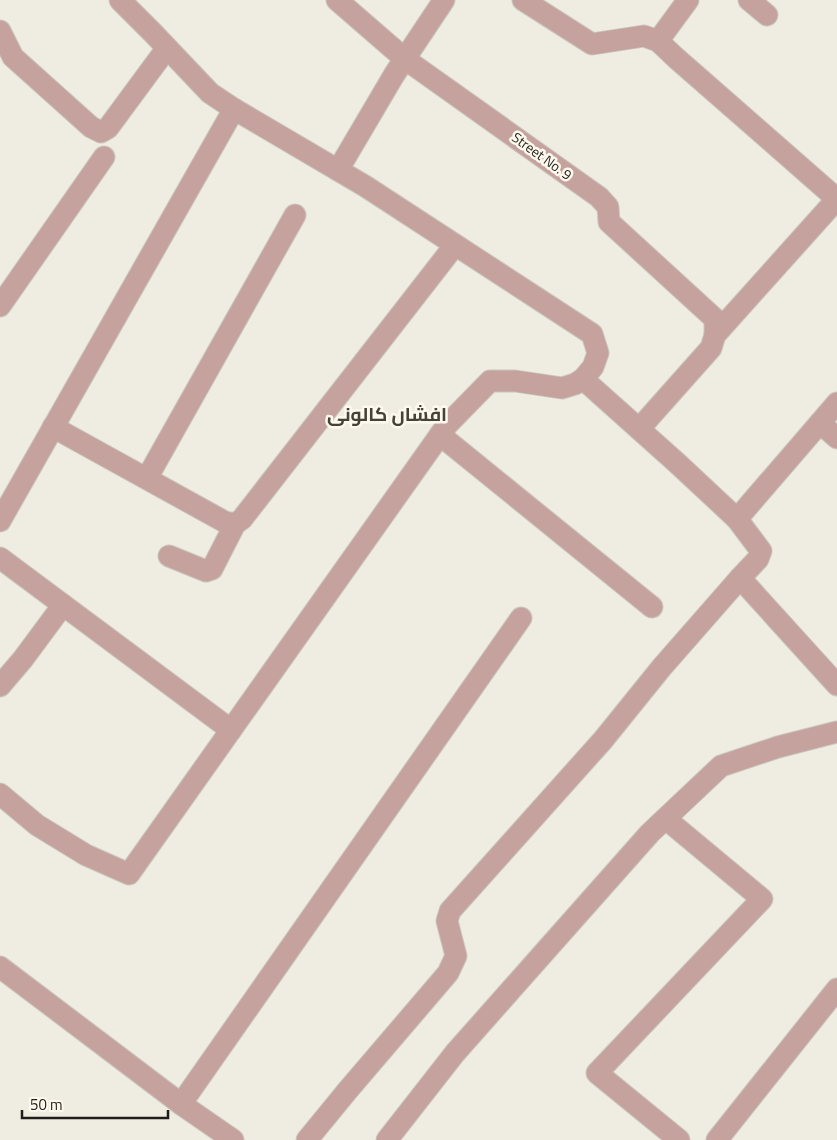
<svg xmlns="http://www.w3.org/2000/svg" width="837" height="1140" font-family="'Titillium Web',Cairo,sans-serif">
<style>
.lines{fill:none;stroke-linecap:round;stroke-linejoin:round}
.minor-casing{stroke:#cac7bd;stroke-width:23}
.minor{stroke:#c6a29e;stroke-width:21}
.labels{text-anchor:middle;stroke-width:5;stroke-linejoin:round;paint-order:stroke}
.street-label{font-size:14px;fill:#1f1e1a;stroke:#fdf9ee}
.district-label{font-size:19px;font-weight:bold;fill:#454239;stroke:#fdf9ee}
</style>
<rect width="100%" height="100%" fill="#efece1"/>
<g class="lines">
<defs>
<g id="minor">
<polyline points="337,0 405,59 599,197 608,207 609,222 715,319 715,335"/>
<polyline points="523,0 592,44 644,36 658,41 676,58 837,199"/>
<polyline points="749,0 767,15"/>
<polyline points="0,31 13,57 91,127 101,132 108,128 167,48"/>
<polyline points="658,41 688,0"/>
<polyline points="338,170 394,75 444,0"/>
<polyline points="0,306 104,157"/>
<polyline points="820,423 837,438"/>
<polyline points="53,427 225,522 235,524"/>
<polyline points="639,429 711,348 715,335 837,199"/>
<polyline points="440,435 652,607"/>
<polyline points="147,478 295,215"/>
<polyline points="737,519 837,403"/>
<polyline points="0,521 234,109"/>
<polyline points="169,556 206,571 212,569 235,524 242,519 455,245"/>
<polyline points="0,558 231,730"/>
<polyline points="740,578 837,685"/>
<polyline points="0,686 23,659 63,605"/>
<polyline points="0,794 37,825 86,855 129,874 447,425 490,381 515,381 562,388 575,384 583,379 593,367 598,353 592,334 365,186 234,109 210,93 153,33 120,0"/>
<polyline points="666,819 762,899 597,1073 679,1140"/>
<polyline points="0,967 181,1104 233,1140"/>
<polyline points="181,1104 521,618"/>
<polyline points="307,1140 348,1090 448,973 456,956 447,921 450,911 603,740 662,667 740,578 758,559 761,551 737,519 677,463 583,379"/>
<polyline points="387,1140 455,1053 650,833 721,766 778,747 837,732"/>
<polyline points="717,1140 837,989"/>
</g>
</defs>
<use href="#minor" class="minor-casing"/>
<use href="#minor" class="minor"/>
</g>
<g class="labels">
<g class="street-label">
<text transform="translate(542 156) rotate(36)" y="5">Street No. 9</text>
</g>
<g class="district-label">
<text x="387" y="421">افشاں کالونی</text>
</g>
</g>
<path d="M22 1110v8h146v-8" fill="none" stroke="#1f1e1a" stroke-width="2.5"/>
<text x="30" y="1110" font-size="15" fill="#1f1e1a" stroke="#fdf9ee" stroke-width="4" paint-order="stroke">50 m</text>
</svg>
